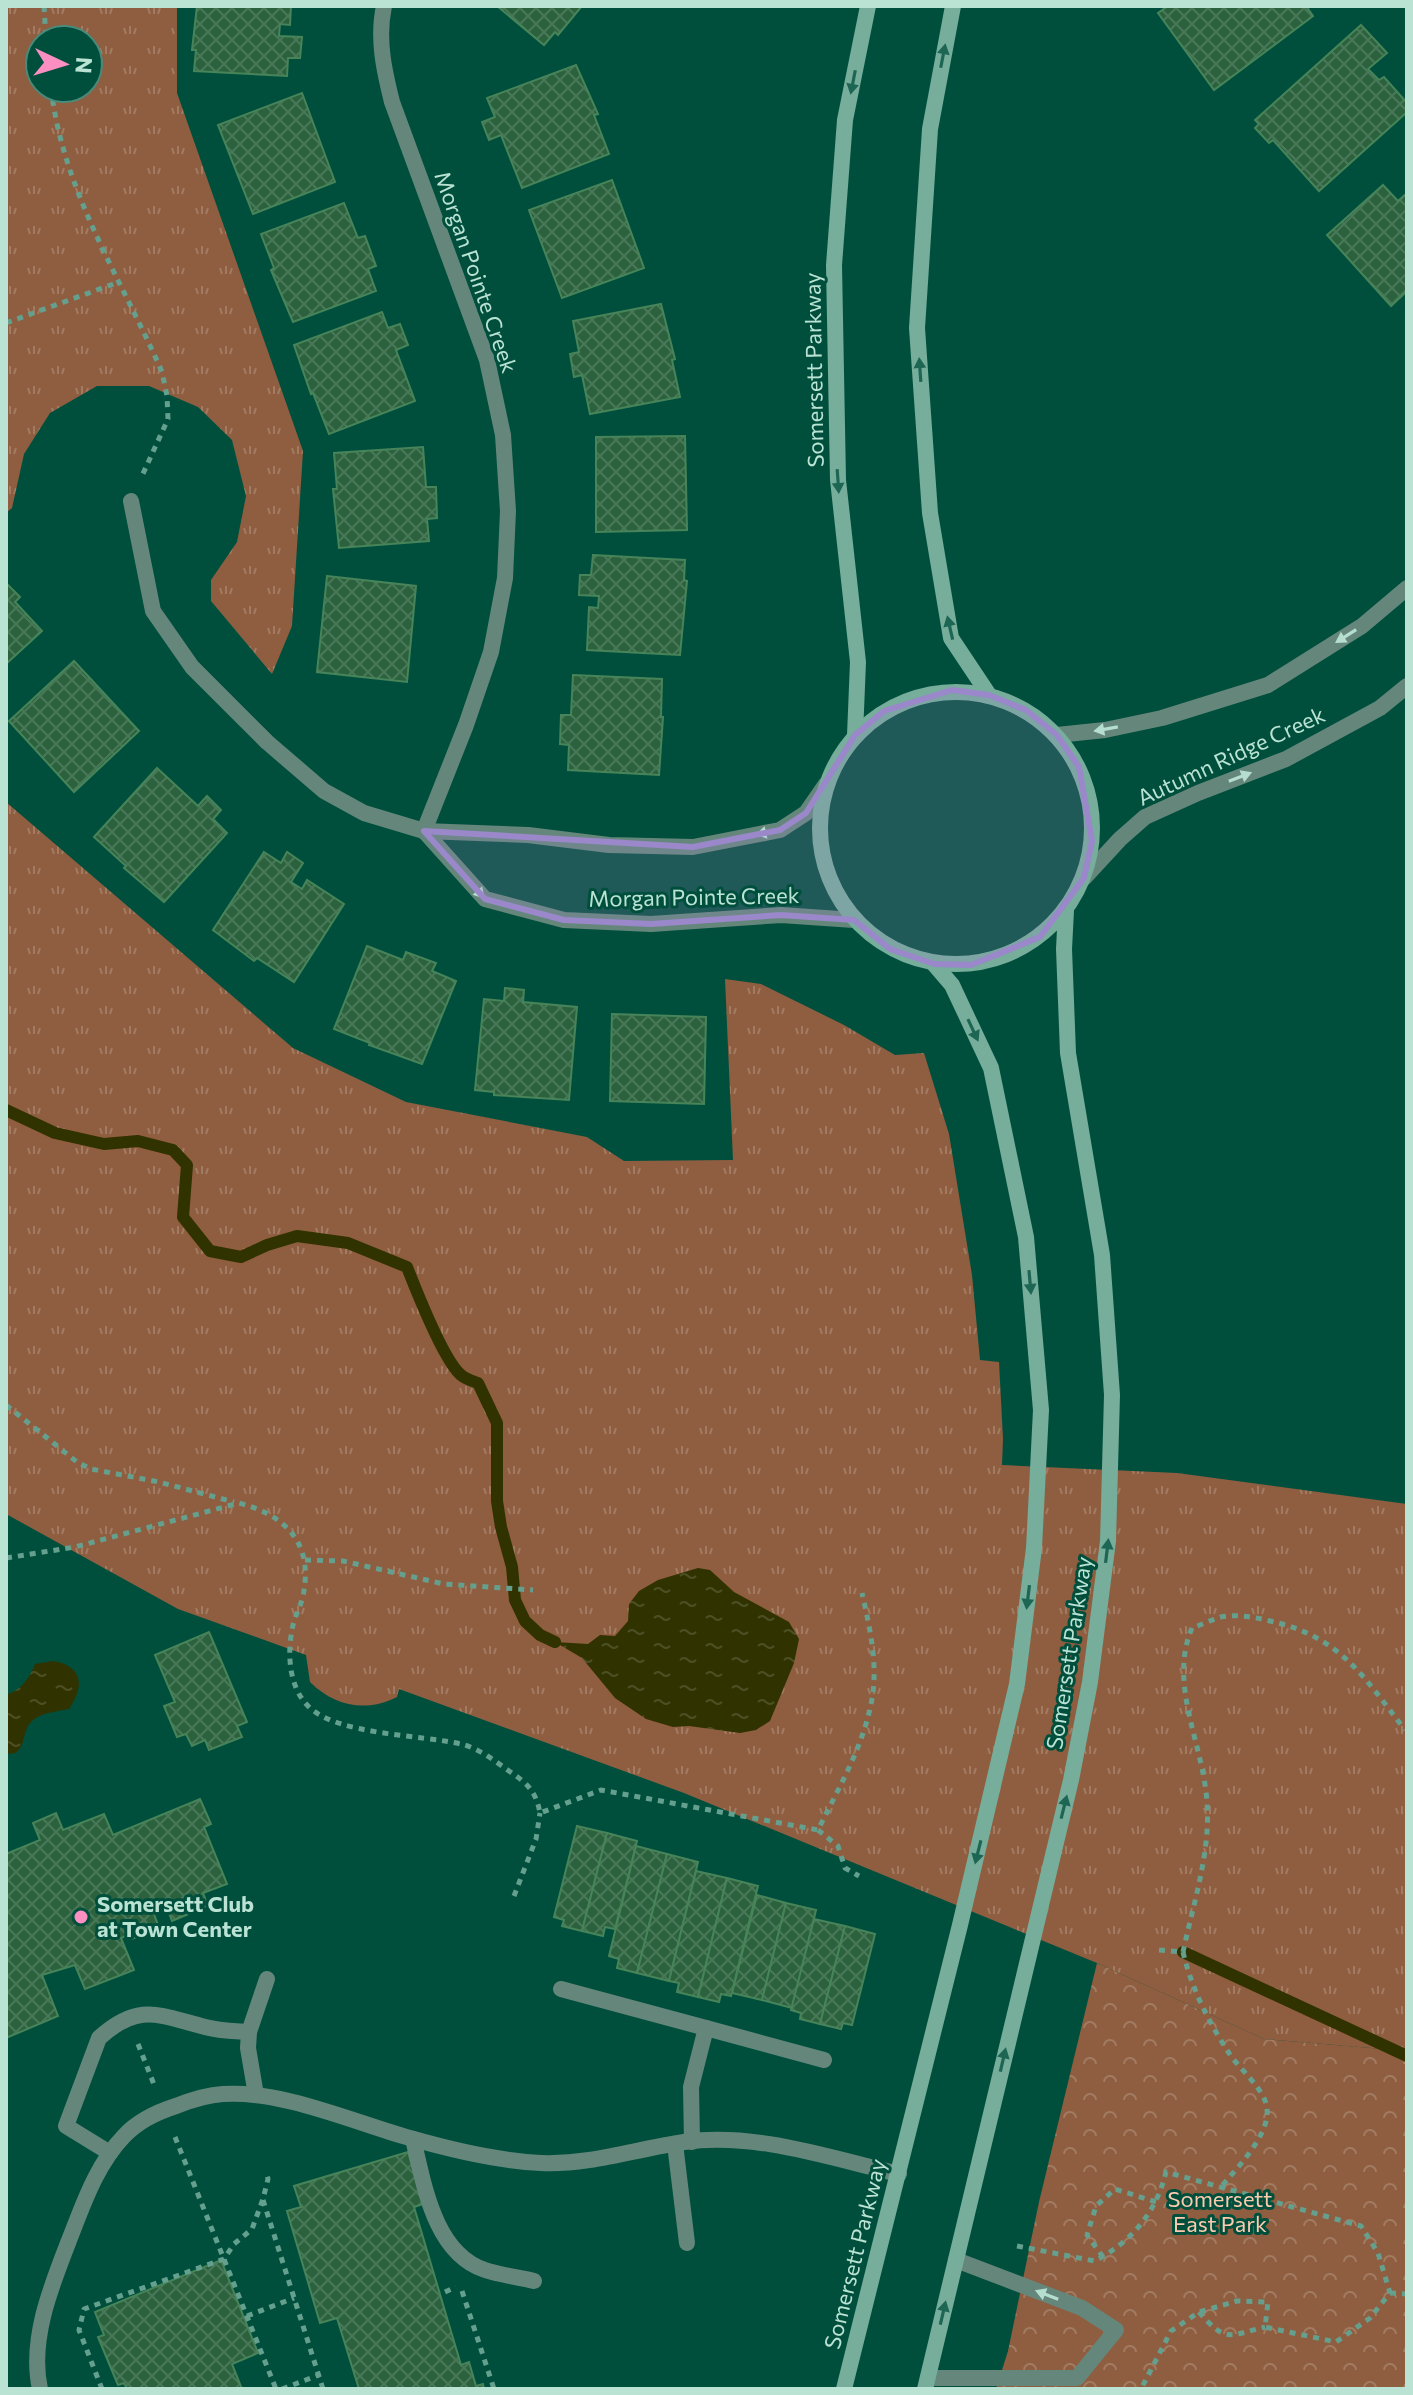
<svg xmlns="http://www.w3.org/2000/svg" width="1413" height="2395" font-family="Commissioner,sans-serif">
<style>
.grass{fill:url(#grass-tufts);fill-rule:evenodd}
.forest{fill:url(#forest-crowns)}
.water{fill:url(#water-ripples)}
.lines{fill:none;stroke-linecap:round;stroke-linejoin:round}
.stream{stroke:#303200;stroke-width:12}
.building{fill:url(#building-cross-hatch);stroke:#478459;stroke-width:2}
.path{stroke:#65a08f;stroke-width:5;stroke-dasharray:6 6;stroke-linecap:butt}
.lane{stroke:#65877b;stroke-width:16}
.street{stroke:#65877b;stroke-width:16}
.secondary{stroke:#76ad9b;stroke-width:16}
.oneway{fill:#1e6654}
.oneway2{fill:#b6ded0}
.marked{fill:#9a88ca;fill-opacity:0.2;stroke:#9a88ca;stroke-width:6;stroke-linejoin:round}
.poi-dot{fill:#fc8fc1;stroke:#004f3d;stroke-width:3}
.labels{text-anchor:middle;stroke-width:6;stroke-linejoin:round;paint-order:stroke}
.street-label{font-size:22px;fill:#bae3d4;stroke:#004f3d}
.poi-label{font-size:22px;font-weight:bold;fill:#bae3d4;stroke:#004f3d;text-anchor:start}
.park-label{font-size:22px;fill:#fccaad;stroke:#004f3d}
</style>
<defs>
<pattern id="grass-tufts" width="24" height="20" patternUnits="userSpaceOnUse" patternTransform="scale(2)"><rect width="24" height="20" fill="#8f5d3f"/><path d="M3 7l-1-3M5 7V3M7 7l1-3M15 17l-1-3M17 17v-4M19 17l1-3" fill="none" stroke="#a17c63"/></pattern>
<pattern id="forest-crowns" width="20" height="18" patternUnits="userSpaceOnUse" patternTransform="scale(2)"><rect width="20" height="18" fill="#8f5d3f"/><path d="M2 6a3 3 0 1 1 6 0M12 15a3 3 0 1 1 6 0" fill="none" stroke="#a17c63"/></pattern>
<pattern id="water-ripples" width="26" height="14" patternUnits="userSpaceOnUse" patternTransform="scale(2)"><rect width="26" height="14" fill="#303200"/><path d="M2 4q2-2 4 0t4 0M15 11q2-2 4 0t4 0" fill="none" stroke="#4c5024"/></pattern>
<pattern id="building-cross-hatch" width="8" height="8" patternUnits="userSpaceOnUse" patternTransform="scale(2)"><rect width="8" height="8" fill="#2b623d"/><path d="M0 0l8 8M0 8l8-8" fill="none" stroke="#487858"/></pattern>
</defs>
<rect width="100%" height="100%" fill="#004f3d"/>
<g class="grass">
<path d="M6 6H177V93L303 451 292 626 272 674 211 601V580L237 542 246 496 232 440 198 407 149 386H97L50 413 24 454 12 508 6 513ZM40 40H88V88H40Z"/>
<path d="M6 802 293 1048 406 1102 587 1137 624 1161 733 1160 725 979 761 984 844 1025 895 1055 924 1053 949 1134 972 1275 980 1360 999 1362 1003 1439 1002 1465 1177 1473 1407 1504V2051L1264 2039 1097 1963 684 1793 399 1689 397 1697C366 1713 334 1706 310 1682L306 1655 178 1609 6 1514Z"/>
</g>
<polygon class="forest" points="1097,1963 1264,2039 1407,2051 1407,2389 996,2389 1008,2351 1039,2202"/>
<g class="water">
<polygon points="698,1568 710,1570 734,1592 789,1622 799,1639 794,1663 770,1721 756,1730 740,1733 689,1726 673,1727 646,1719 615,1698 582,1658 555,1642 588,1644 600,1635 615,1636 628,1621 629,1604 639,1591 658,1580"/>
<path d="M53 1661C83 1666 85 1686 69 1709 54 1712 34 1713 27 1728 23 1738 24 1745 16 1753L6 1754V1695C21 1690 29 1679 35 1664Z"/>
</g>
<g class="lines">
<g class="stream">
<path d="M6 1110 55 1133 104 1144 138 1141 173 1150 187 1165 183 1217 210 1251 241 1257 267 1245 297 1236 348 1243 407 1267C416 1290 444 1361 461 1375 465 1379 473 1381 478 1383L497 1423V1501L501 1527 512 1567 515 1600 525 1621 540 1635 555 1642"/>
<polyline points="1183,1952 1407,2056"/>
</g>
</g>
<g class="building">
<polygon points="197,6 291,6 290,25 280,24 279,36 302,37 300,58 288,58 287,76 194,71 196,50 192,50"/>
<polygon points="497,6 582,6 558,35 555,32 544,45"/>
<polygon points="1168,6 1306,6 1313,16 1214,90 1158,13"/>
<polygon points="1361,25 1387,53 1368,69 1379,80 1384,77 1407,103 1407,112 1319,191 1273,140 1269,143 1255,128 1259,124 1255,120"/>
<polygon points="576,65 598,114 594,115 609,154 522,188 501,135 489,140 482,122 495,117 487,98"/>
<polygon points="302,93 335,182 253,214 218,125"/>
<polygon points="612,180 644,268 562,298 529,210"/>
<polygon points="1383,185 1398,201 1407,193 1407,291 1391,306 1327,235"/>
<polygon points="344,203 358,238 365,236 376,266 368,269 376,291 293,322 271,270 274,268 261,234"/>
<polygon points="661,304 675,359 672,360 680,397 590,414 582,375 574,377 570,354 579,352 573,321"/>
<polygon points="382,312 388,328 400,324 408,345 396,350 415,401 329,434 313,393 311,394 294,345"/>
<polygon points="685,436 687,530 596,532 596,437"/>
<polygon points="423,447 426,487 436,487 437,518 427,519 429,541 339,548 333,489 337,489 334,453"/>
<polygon points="593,555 685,560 684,580 687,581 680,655 587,650 589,607 598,608 599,596 579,595 580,575 591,575"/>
<polygon points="327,576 416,586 407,682 317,672"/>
<polygon points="6,583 20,597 15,602 42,631 6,664"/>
<polygon points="74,661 139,731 74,792 9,721"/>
<polygon points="573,675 662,679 661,717 663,717 659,775 568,770 569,745 560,744 561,715 571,715"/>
<polygon points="157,768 198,806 207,796 221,810 213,819 227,833 164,902 124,868 126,866 94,837"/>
<polygon points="264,852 281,863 287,852 303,863 291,882 302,889 307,880 344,904 294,982 257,958 254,961 213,930"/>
<polygon points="367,946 403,960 406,952 436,963 432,971 456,981 422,1064 369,1045 370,1043 334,1029"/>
<polygon points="505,988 524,990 523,1002 577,1007 569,1100 494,1095 494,1092 475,1090 484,999 504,1001"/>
<polygon points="612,1014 706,1017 704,1104 610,1101"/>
<polygon points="209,1632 247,1722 237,1726 242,1737 209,1750 205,1740 192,1746 186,1734 177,1737 164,1706 175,1702 155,1655"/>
<polygon points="200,1799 211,1824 204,1827 227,1884 203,1893 208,1906 172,1921 167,1908 154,1914 159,1928 132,1939 130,1934 121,1938 134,1970 85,1989 75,1965 42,1975 58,2016 6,2038 6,1854 40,1840 33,1823 56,1813 63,1830 104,1814 113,1835"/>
<polygon points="577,1826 607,1833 582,1931 562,1926 564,1920 554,1917"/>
<polygon points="607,1833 637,1841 615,1929 605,1927 603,1936 582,1931"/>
<polygon points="636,1846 667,1854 637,1973 617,1968 619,1959 609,1956"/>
<polygon points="667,1854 698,1862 669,1981 637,1973"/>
<polygon points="696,1871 727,1878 698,1997 677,1992 679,1983 669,1981"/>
<polygon points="727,1878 758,1886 731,1996 721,1994 719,2002 698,1997"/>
<polygon points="757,1895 786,1903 762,2000 732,1993"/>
<polygon points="786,1903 816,1910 792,2008 762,2000"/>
<polygon points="814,1919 845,1926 820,2024 800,2019 801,2013 791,2010"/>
<polygon points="845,1926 875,1934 852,2025 843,2023 841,2029 820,2024"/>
<polygon points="408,2152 423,2204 414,2207 461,2365 469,2362 476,2386 483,2384 484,2389 359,2389 337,2318 320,2323 287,2211 301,2207 294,2186"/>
<polygon points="221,2260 258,2353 232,2364 242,2389 127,2389 124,2383 118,2385 98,2337 104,2335 95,2312"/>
</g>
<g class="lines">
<g class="path">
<polyline points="44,6 46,40"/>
<path d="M51 88C63 192 121 278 162 372L167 396 168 419 141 478"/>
<polyline points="6,323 119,282"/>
<polyline points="6,1405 77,1462 91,1469 159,1482 234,1502"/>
<path d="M6 1558 75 1547 239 1503C284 1515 312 1541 304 1590 303 1602 296 1613 293 1625 287 1651 288 1686 308 1706 336 1735 422 1735 461 1744 478 1748 495 1761 509 1771 527 1783 536 1791 540 1813L601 1790 818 1830C838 1789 862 1749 871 1704 879 1667 870 1629 862 1593"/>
<polyline points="305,1560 343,1561 444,1584 533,1590"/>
<polyline points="818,1830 838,1846 845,1868 859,1876"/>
<polyline points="514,1896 536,1839 540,1813"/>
<path d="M1159 1950 1183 1952C1194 1900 1213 1846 1206 1792 1200 1739 1169 1681 1192 1628 1201 1625 1211 1620 1221 1617 1237 1614 1254 1617 1270 1621 1340 1636 1364 1677 1405 1730"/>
<path d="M1183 1952C1191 1987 1209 2023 1229 2053 1239 2069 1266 2090 1267 2109 1270 2135 1236 2169 1220 2188"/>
<polyline points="138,2044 155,2087"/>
<polyline points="175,2137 276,2389"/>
<polyline points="263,2200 323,2389"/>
<path d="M1017 2246 1095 2261C1132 2241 1156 2213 1166 2172L1361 2226 1378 2253 1390 2293 1370 2318 1336 2342 1265 2327 1268 2302 1237 2301 1199 2312 1171 2331 1141 2389"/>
<polyline points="1103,2257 1087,2235 1096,2206 1115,2189 1156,2202"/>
<polyline points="462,2291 494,2389"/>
<polyline points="445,2292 456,2287"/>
<polyline points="1390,2293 1407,2294"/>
<path d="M1199 2312C1226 2343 1228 2336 1265 2327"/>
<polyline points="247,2316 294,2298"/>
<polyline points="102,2389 79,2330 84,2309 224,2259 234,2244 252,2229 263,2199 268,2179 266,2172"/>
<polyline points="282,2389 319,2375"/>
</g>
<g class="lane">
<polyline points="561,1989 706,2028"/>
<polyline points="256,2095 248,2048 249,2032 267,1979"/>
<path d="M413 2139C424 2184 434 2253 485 2270 500 2275 518 2277 534 2281"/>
<polyline points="692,2142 691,2087 706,2028 824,2060"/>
<polyline points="675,2144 687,2243"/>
<path d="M110 2153 66 2126 99 2038C139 2002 158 2015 205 2027 219 2031 234 2031 249 2032"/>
<polyline points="928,2378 1077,2378 1116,2330 1082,2308 956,2260"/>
<path d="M40 2389C28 2335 56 2275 75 2225 87 2194 100 2161 124 2136 138 2121 157 2112 176 2106 191 2100 206 2095 223 2094 282 2090 353 2122 410 2138 452 2150 498 2161 541 2163 590 2165 636 2149 684 2142 756 2132 830 2158 899 2174"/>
</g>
<g class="street">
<path d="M384 6C377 39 384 70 392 102L487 360 503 435 508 511 505 578 491 652 466 725 424 831"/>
<polyline points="131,501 153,611 192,667 267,742 324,791 364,813 424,831 528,835 609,845 693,847 780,830 806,813 826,784"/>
<polyline points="1057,735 1105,730 1162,718 1268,685 1362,626 1407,588"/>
<polyline points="424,831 485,899 564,920 651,924 781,915 854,920"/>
<polyline points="1084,878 1120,839 1145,817 1198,793 1286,759 1380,708 1407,686"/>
</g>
<g class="secondary">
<polyline points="953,6 930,129 917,328 930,513 951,638 989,695"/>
<circle cx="956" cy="828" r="136"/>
<polyline points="855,735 858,662 838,480 834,265 845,120 868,6"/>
<polyline points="844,2389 960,1925 1017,1684 1034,1548 1041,1410 1026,1237 991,1068 952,985 934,964"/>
<polyline points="925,2389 1071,1780 1090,1682 1108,1541 1112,1395 1102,1255 1068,1053 1064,949 1066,910"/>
</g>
</g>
<defs><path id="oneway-solid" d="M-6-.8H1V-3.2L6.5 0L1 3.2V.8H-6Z" transform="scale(2)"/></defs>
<g class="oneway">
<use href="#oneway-solid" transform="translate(943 56) rotate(-79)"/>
<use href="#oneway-solid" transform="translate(853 82) rotate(101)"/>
<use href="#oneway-solid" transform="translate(920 370) rotate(-94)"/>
<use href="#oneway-solid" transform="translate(838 481) rotate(86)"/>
<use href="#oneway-solid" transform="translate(950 628) rotate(-103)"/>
<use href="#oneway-solid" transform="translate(973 1030) rotate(65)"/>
<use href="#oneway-solid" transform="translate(1030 1282) rotate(85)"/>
<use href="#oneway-solid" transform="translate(1107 1551) rotate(-83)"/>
<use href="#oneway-solid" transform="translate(1028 1597) rotate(97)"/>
<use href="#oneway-solid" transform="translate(1064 1807) rotate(-76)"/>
<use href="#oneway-solid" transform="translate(978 1852) rotate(104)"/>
<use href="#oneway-solid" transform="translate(1003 2060) rotate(-77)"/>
<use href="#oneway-solid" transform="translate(943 2313) rotate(-77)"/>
</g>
<g class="oneway2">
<use href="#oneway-solid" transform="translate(1346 636) rotate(148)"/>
<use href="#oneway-solid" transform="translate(1106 729) rotate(170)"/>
<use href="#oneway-solid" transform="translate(1240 777) rotate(-21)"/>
<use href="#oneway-solid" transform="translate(768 832) rotate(167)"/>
<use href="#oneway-solid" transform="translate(476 889) rotate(48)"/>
<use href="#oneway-solid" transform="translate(1047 2295) rotate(-159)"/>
</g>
<path class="marked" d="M952 690 989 695 1026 710 1057 735 1079 767 1092 841 1084 878 1040 937 971 965 934 964 890 949 854 920 781 915 651 924 564 920 485 899 424 831 693 847 780 830 806 813 855 735 884 711Z"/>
<circle class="poi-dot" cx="81" cy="1917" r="8"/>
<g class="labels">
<g class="street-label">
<text transform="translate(476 272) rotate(71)" y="8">Morgan Pointe Creek</text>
<text transform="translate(814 370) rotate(-91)" y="8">Somersett Parkway</text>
<text transform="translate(1231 756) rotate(-25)" y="8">Autumn Ridge Creek</text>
<text transform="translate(694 897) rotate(-1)" y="8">Morgan Pointe Creek</text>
<text transform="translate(1069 1653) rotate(-81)" y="8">Somersett Parkway</text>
<text transform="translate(855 2254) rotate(-76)" y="8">Somersett Parkway</text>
</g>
<g class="poi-label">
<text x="97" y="1912">Somersett Club<tspan x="97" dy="25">at Town Center</tspan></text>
</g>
<g class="park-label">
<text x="1220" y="2207">Somersett<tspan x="1220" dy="25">East Park</tspan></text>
</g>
</g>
<rect width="1413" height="2395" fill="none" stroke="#bae3d4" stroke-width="16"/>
<g transform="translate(64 64) rotate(94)"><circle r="38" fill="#004f3d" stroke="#4a8a79" stroke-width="2"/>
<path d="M0-6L14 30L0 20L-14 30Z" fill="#fc8fc1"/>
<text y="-12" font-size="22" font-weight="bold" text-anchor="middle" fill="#bae3d4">N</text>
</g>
</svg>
